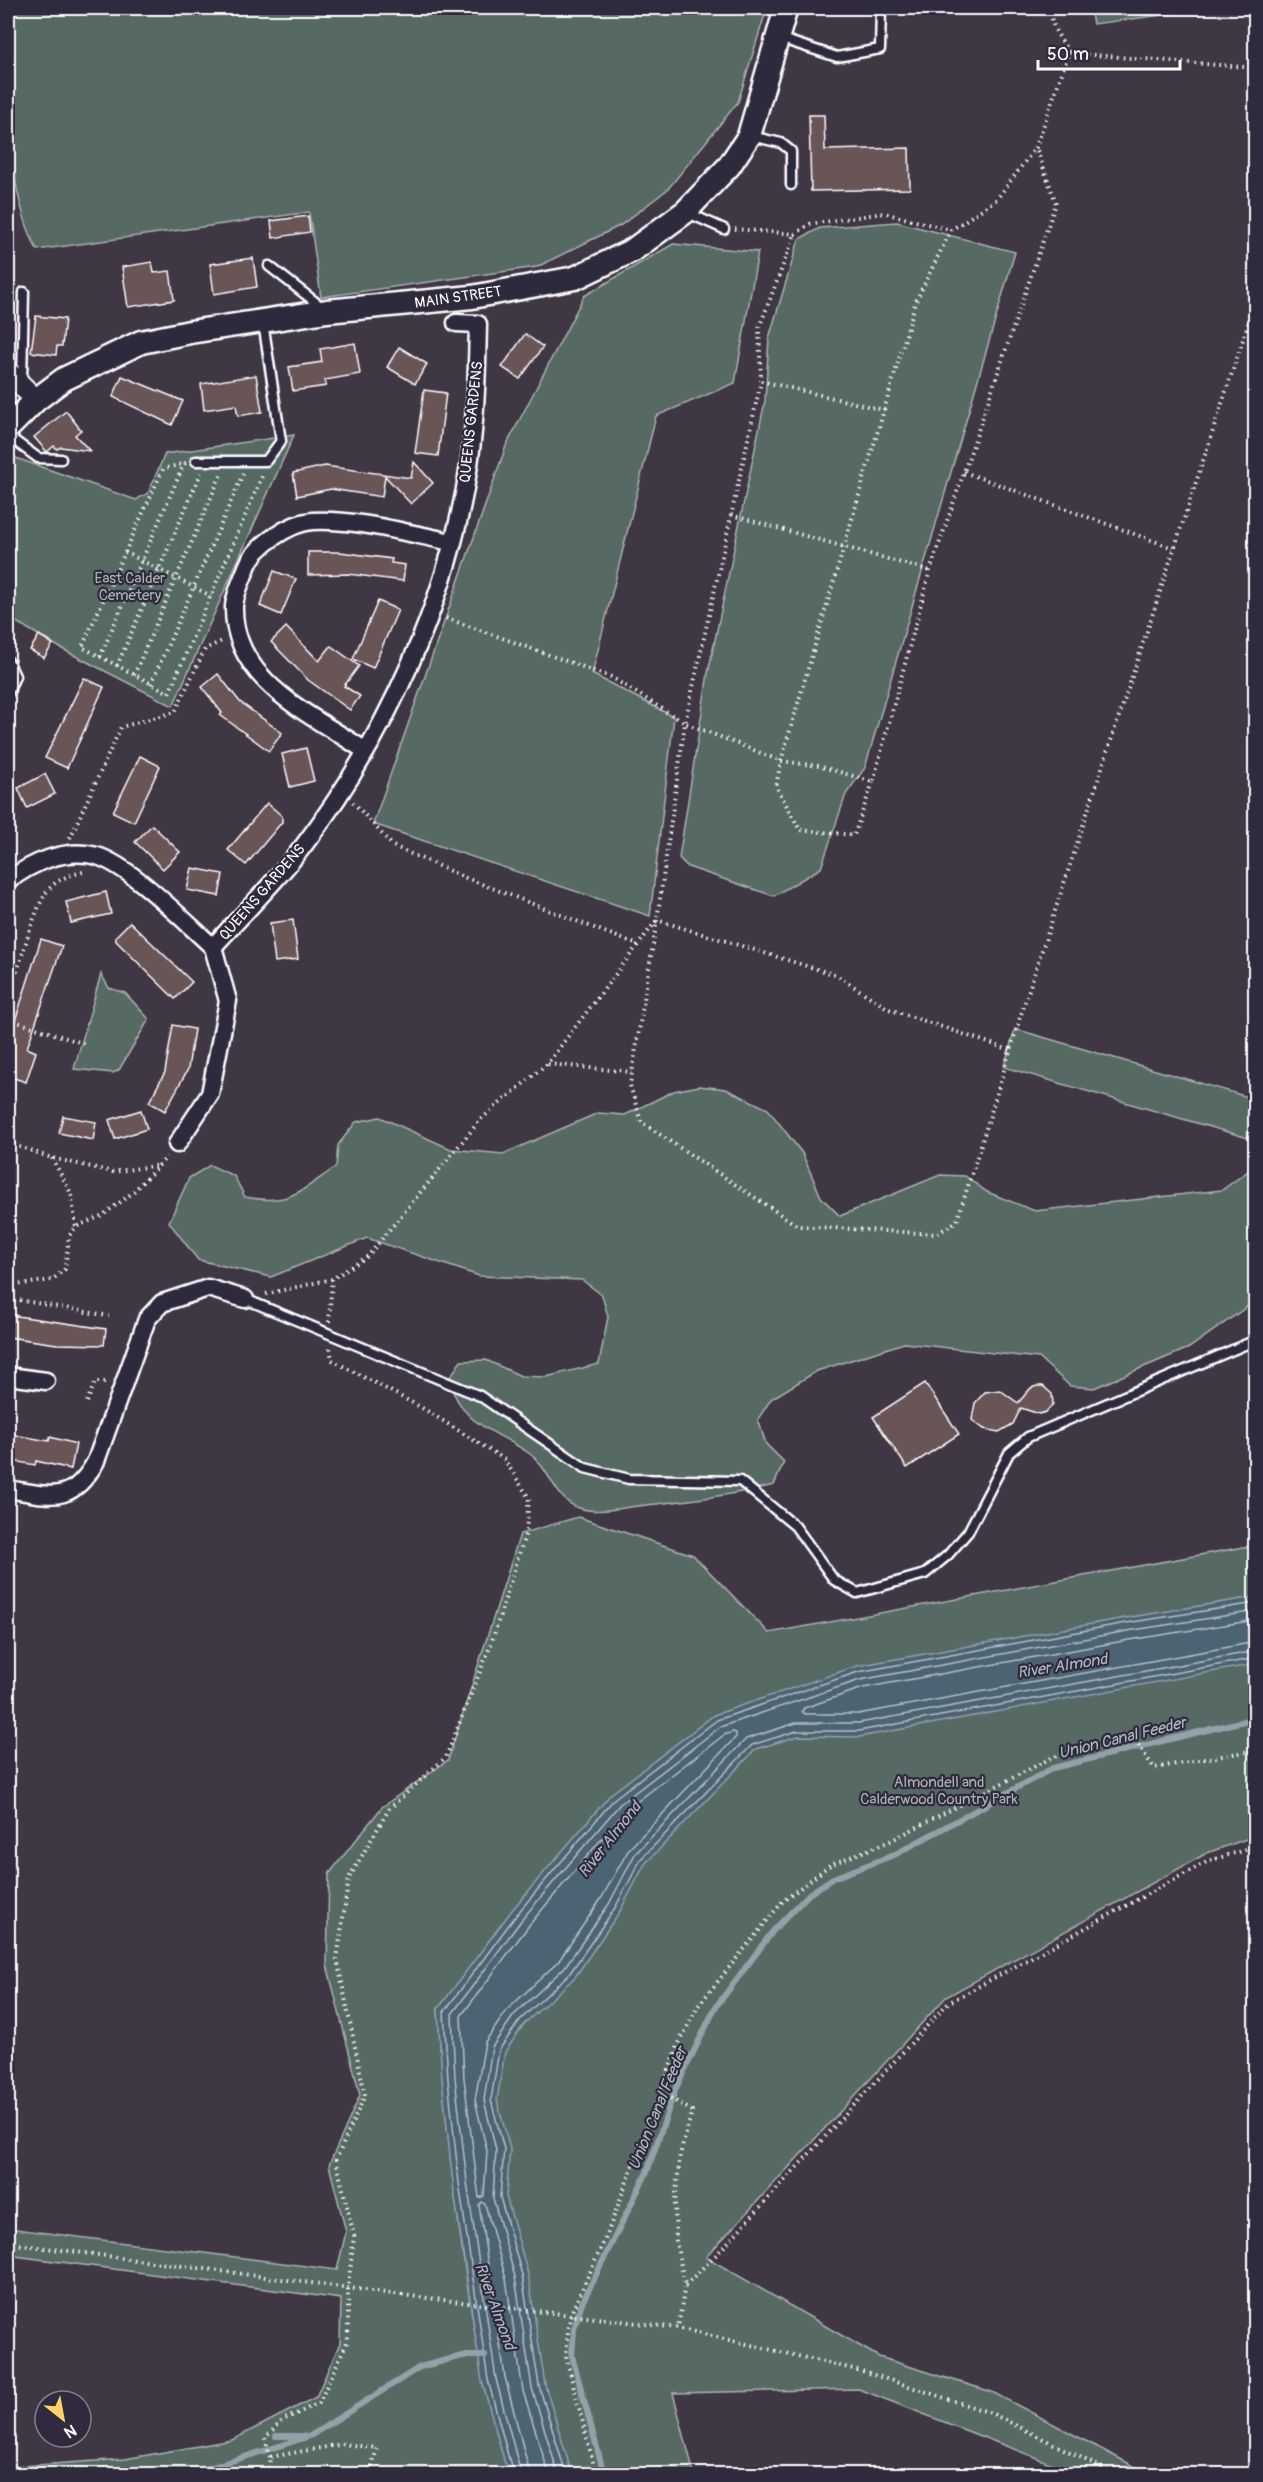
<svg xmlns="http://www.w3.org/2000/svg" width="1263" height="2482" font-family="Pangolin,sans-serif">
<style>
.green{fill:#576a64;stroke:#abb4b2;stroke-width:1.5;fill-rule:evenodd}
.water{fill:#4b6472;stroke:#93a2aa;stroke-width:1.5}
.lines{fill:none;stroke-linecap:round;stroke-linejoin:round}
.shore{stroke:#b7c1c7;stroke-width:1.5}
.stream{stroke:#93a2aa;stroke-width:6}
.building{fill:#695557;stroke:#fff;stroke-width:1.5}
.service-casing{stroke:#fff;stroke-width:13}
.minor-casing{stroke:#fff;stroke-width:21}
.tertiary-casing{stroke:#fff;stroke-width:24}
.secondary-casing{stroke:#fff;stroke-width:27}
.path{stroke:#fff;stroke-width:4;stroke-dasharray:1.5 4.5;stroke-linecap:butt}
.service{stroke:#2f2a3d;stroke-width:8}
.minor{stroke:#2f2a3d;stroke-width:16}
.tertiary{stroke:#2f2a3d;stroke-width:20}
.secondary{stroke:#2f2a3d;stroke-width:22}
.path-bridge{stroke:#fff;stroke-width:4;stroke-dasharray:1.5 4.5;stroke-linecap:butt}
.labels{text-anchor:middle;stroke-width:4.5;stroke-linejoin:round;paint-order:stroke}
.street-label{font-size:15px;fill:#fff;stroke:#2f2a3d}
.park-label{font-size:15px;fill:#abb4b2;stroke:#2f2a3d}
.water-label{font-size:16px;font-style:italic;fill:#aeb9c0;stroke:#2f2a3d}
</style>
<rect width="100%" height="100%" fill="#403745"/>
<filter id="ink" filterUnits="userSpaceOnUse"><feTurbulence type="fractalNoise" baseFrequency=".0167" numOctaves="2"/><feDisplacementMap in="SourceGraphic" scale="12" xChannelSelector="R" yChannelSelector="G"/><feConvolveMatrix kernelMatrix="1 2 1 2 8 2 1 2 1" color-interpolation-filters="sRGB"/></filter>
<g filter="url(#ink)">
<g class="green">
<path d="M8 8H767L738 102 668 189 621 225 537 267 321 297 309 212 37 250C2 178 8 86 8 8Z"/>
<polygon points="1090,8 1217,8 1093,24"/>
<polygon points="897,222 1015,252 865,768 846,794 821,868 774,896 688,867 679,858 708,673 765,401 769,338 799,239 820,228"/>
<polygon points="673,244 758,252 735,383 656,416 592,674 674,717 650,916 373,824 506,446 584,296"/>
<polygon points="294,435 173,706 64,650 8,617 8,470 13,457 136,500 148,493 165,454"/>
<polygon points="101,974 109,988 125,993 149,1019 119,1070 113,1073 74,1069"/>
<polygon points="1015,1029 1255,1099 1255,1140 1004,1067"/>
<path d="M699 1086 726 1089 768 1109 802 1153 821 1197 840 1216 940 1175 965 1176 987 1192 1035 1211 1222 1190 1255 1166V1301L1189 1348 1094 1388 1070 1386 1039 1358 904 1343 817 1371 771 1399 758 1419 766 1444 784 1462 774 1485C729 1496 684 1501 638 1506 619 1508 597 1514 579 1508 555 1501 549 1467 530 1454 491 1426 467 1431 448 1380L461 1361 486 1360 521 1376 546 1377 599 1364 608 1317 602 1295 582 1280 479 1276 367 1238 271 1277 198 1260 169 1222 189 1178 210 1165 234 1176 245 1197C290 1206 300 1191 336 1167L338 1145 356 1122 380 1117 451 1149 503 1154 598 1113 625 1115 674 1091Z"/>
<path d="M578 1517 693 1555 769 1633 1255 1545V1836L1207 1853 946 1997 706 2257 879 2357 992 2392 1149 2474H1078L859 2389 673 2393 694 2474H8V2467L125 2459 232 2440 316 2397 340 2343 341 2299 8 2255V2228L337 2270 346 2232 329 2165 360 2095 327 1965 329 1874 382 1807 448 1760 520 1534ZM438 2009 462 2025 480 2363C460 2246 444 2128 438 2009Z"/>
</g>
<polygon class="water" points="1255,1597 1255,1664 859,1737 798,1736 756,1749 645,1864 620,1911 575,1977 524,2024 505,2052 497,2100 510,2149 506,2196 528,2274 545,2385 572,2474 508,2474 482,2381 453,2184 442,2079 438,2009 512,1910 611,1794 714,1715 857,1666 1125,1618"/>
<g class="lines">
<g class="shore">
<polyline points="1256,1620 1129,1640 863,1688 804,1708 802,1711 805,1714 858,1714 1256,1642"/>
<polygon points="733,1732 736,1733 736,1737 629,1849 601,1899 558,1962 508,2009 485,2042 475,2100 487,2151 484,2196 479,2198 464,2078 461,2016 530,1924 626,1810 724,1735"/>
<polyline points="513,2474 488,2380 459,2183 448,2079 444,2012 517,1914 615,1798 717,1720 858,1672 1126,1623 1256,1603"/>
<polyline points="521,2474 496,2379 467,2182 455,2078 452,2014 523,1918 620,1804 720,1727 860,1680 1127,1631 1256,1611"/>
<polyline points="530,2474 505,2377 479,2205 482,2202 485,2204 506,2279 523,2391 549,2474"/>
<polyline points="558,2474 532,2388 515,2277 493,2198 496,2150 484,2100 492,2047 514,2015 564,1968 609,1904 635,1854 746,1739 796,1723 859,1723 1256,1651"/>
<polyline points="566,2474 539,2386 522,2275 500,2197 504,2149 491,2100 499,2050 520,2020 570,1973 615,1908 641,1859 752,1745 797,1731 859,1731 1256,1658"/>
</g>
<g class="stream">
<polyline points="1254,1523 1256,1523"/>
<polyline points="276,2436 303,2436"/>
<polyline points="107,2472 193,2473 270,2449 310,2436 420,2367 462,2356 485,2356"/>
<polyline points="604,2474 572,2356 574,2329 581,2305 647,2172 675,2090 715,2008 773,1931 809,1894 833,1878 894,1855 1053,1768 1256,1718"/>
</g>
</g>
<g class="building">
<polygon points="809,115 824,115 825,150 909,148 910,189 811,191"/>
<polygon points="308,216 310,232 273,238 271,221"/>
<polygon points="253,258 257,287 214,294 210,264"/>
<polygon points="152,262 154,273 170,271 174,300 128,307 122,267"/>
<polygon points="36,316 65,319 62,346 57,346 56,355 31,352"/>
<polygon points="525,334 543,347 520,379 502,367"/>
<polygon points="355,343 360,374 325,380 326,386 293,391 289,367 322,362 320,349"/>
<polygon points="399,347 427,364 415,384 387,367"/>
<polygon points="256,375 262,412 238,416 236,405 204,410 201,384"/>
<polygon points="122,376 183,401 172,425 113,397"/>
<polygon points="424,390 446,393 438,456 415,453"/>
<polygon points="66,411 81,430 75,435 90,451 61,447 57,449 54,446 47,452 34,437"/>
<polygon points="414,462 433,483 411,504 385,476 382,497 331,489 297,496 293,473 325,466 411,478"/>
<polygon points="308,552 340,552 392,559 391,563 405,565 403,581 348,574 308,575"/>
<polygon points="274,571 296,579 281,615 260,606"/>
<polygon points="378,601 398,610 373,668 353,659"/>
<polygon points="286,627 319,661 331,646 359,666 344,686 360,696 350,710 308,680 271,642"/>
<polygon points="39,635 53,644 44,658 30,650"/>
<polygon points="218,674 240,702 282,733 269,751 220,715 222,713 202,687"/>
<polygon points="84,678 104,687 67,768 45,758"/>
<polygon points="306,748 314,781 290,787 282,754"/>
<polygon points="140,756 160,766 134,822 113,812"/>
<polygon points="45,774 55,794 27,808 18,788"/>
<polygon points="267,803 282,816 282,822 246,865 228,850"/>
<polygon points="152,825 180,852 163,869 135,842"/>
<polygon points="192,868 223,874 219,896 187,890"/>
<polygon points="106,892 111,914 71,923 66,902"/>
<polygon points="293,920 298,959 275,962 270,923"/>
<polygon points="130,922 192,982 175,999 116,941 116,936"/>
<polygon points="41,939 62,946 27,1048 36,1052 26,1082 8,1076 8,1043"/>
<polygon points="173,1025 194,1029 188,1069 165,1111 149,1102 165,1072"/>
<polygon points="141,1110 147,1129 115,1139 109,1120"/>
<polygon points="63,1116 96,1122 93,1140 59,1133"/>
<polygon points="10,1315 106,1329 104,1345 57,1344 8,1337"/>
<polygon points="925,1383 959,1434 907,1468 873,1417"/>
<polygon points="1037,1386 1043,1386 1052,1394 1053,1404 1046,1412 1039,1414 1021,1408 1013,1424 999,1432 984,1429 972,1420 975,1403 985,1392 1000,1390 1018,1403 1031,1388"/>
<polygon points="8,1434 49,1441 50,1437 76,1444 71,1469 36,1461 35,1465 8,1460"/>
</g>
<g class="lines">
<defs>
<g id="service">
<polyline points="779,38 837,57 880,49 881,8"/>
<polyline points="751,136 781,143 791,151 791,185"/>
<polyline points="686,212 724,229"/>
<polyline points="269,266 323,308"/>
<polyline points="22,381 24,292"/>
<polyline points="8,436 38,458 61,459"/>
<polyline points="196,461 266,461 281,441 263,322"/>
<polyline points="8,661 15,676 8,693"/>
<polyline points="245,1299 480,1396 585,1468 629,1479 740,1481 795,1526 834,1580 857,1593 925,1574 948,1555 968,1532 1009,1453 1028,1437 1256,1340"/>
</g>
<g id="minor">
<path d="M364 750C311 714 232 681 234 606 235 593 243 578 247 567 254 546 290 523 312 521 358 519 406 533 452 542"/>
<path d="M8 881C31 863 66 847 97 856 131 866 186 923 213 947"/>
<path d="M213 947C243 913 277 881 304 845 386 737 449 599 469 465 476 418 477 371 478 324L456 323"/>
<polyline points="177,1144 210,1094 228,1001 213,947"/>
<polyline points="8,1376 46,1381"/>
<path d="M8 1489C51 1496 72 1505 96 1461L147 1319 162 1303 208 1288 245 1299"/>
</g>
<polyline id="tertiary" points="8,372 36,400"/>
<polyline id="secondary" points="8,428 36,400 64,379 141,342 190,332 327,311 472,297 575,278 633,250 685,212 729,166 749,136 786,8"/>
</defs>
<use href="#service" class="service-casing"/>
<use href="#minor" class="minor-casing"/>
<use href="#tertiary" class="tertiary-casing"/>
<use href="#secondary" class="secondary-casing"/>
<g class="path">
<polyline points="1069,53 1256,68"/>
<polyline points="735,229 795,234 810,224 884,213 951,230"/>
<polyline points="761,381 884,410"/>
<polyline points="186,463 163,469 82,647 169,693 263,474"/>
<polyline points="964,472 1173,548"/>
<polyline points="731,515 930,571"/>
<polyline points="125,552 211,596"/>
<polyline points="446,618 611,677 685,723 781,761 819,766 873,782 930,571 1056,203 1036,147"/>
<polyline points="100,657 184,464"/>
<polyline points="117,666 201,473"/>
<polyline points="134,675 222,472"/>
<polyline points="151,684 243,474"/>
<polyline points="873,782 854,835 800,830 776,786 781,761 916,301 951,230 997,199 1036,147 1069,53 1055,30 1048,8"/>
<polyline points="353,802 393,846 461,876 638,945"/>
<polyline points="70,838 121,727 175,712 205,649 224,640"/>
<path d="M8 978 16 975C23 954 36 902 50 888 59 878 71 875 83 872"/>
<polyline points="8,1019 85,1044"/>
<path d="M1010 1050 889 1009 836 975 657 920 630 1085 641 1122 798 1226 937 1234 957 1221C979 1151 1001 1081 1022 1011L1256 300"/>
<polyline points="548,1064 632,1072"/>
<polyline points="8,1143 52,1158 113,1172 160,1165"/>
<polyline points="52,1158 71,1193 76,1227"/>
<polyline points="8,1286 52,1280 65,1269 69,1236 76,1227 103,1215 131,1194 167,1157"/>
<polyline points="266,1294 332,1279 368,1256 481,1119 547,1064 657,920 685,723 761,381 759,328 795,234"/>
<polyline points="8,1298 109,1316"/>
<polyline points="329,1322 332,1279"/>
<polyline points="87,1402 95,1382 107,1382"/>
<polyline points="660,2092 692,2111 680,2155 675,2203 676,2242 685,2285 678,2328"/>
<polyline points="8,2243 402,2295"/>
<polyline points="685,2285 718,2253 948,2003 1208,1861 1256,1847"/>
<polyline points="604,2319 678,2328 862,2371 991,2413 1114,2474"/>
<polyline points="270,2457 265,2438 283,2420 319,2403 348,2340 348,2288 354,2236 336,2160 365,2095 337,1959 349,1878 389,1809 446,1757 491,1644 526,1532 529,1498 504,1459 424,1409 332,1360 330,1347"/>
<polyline points="268,2474 270,2457 343,2444 377,2448 370,2474"/>
<polyline points="596,2474 566,2356 568,2331 573,2309 606,2237 679,2043 698,2006 783,1901 830,1865 890,1841 1051,1758 1123,1735 1135,1740 1154,1768 1256,1750"/>
</g>
<use href="#service" class="service"/>
<use href="#minor" class="minor"/>
<use href="#tertiary" class="tertiary"/>
<use href="#secondary" class="secondary"/>
<polyline class="path-bridge" points="402,2295 604,2319"/>
</g>
</g>
<g class="labels">
<g class="street-label">
<text transform="translate(458 297) rotate(-8)" y="5">MAIN STREET</text>
<text transform="translate(471 422) rotate(-84)" y="5">QUEENS GARDENS</text>
<text transform="translate(262 892) rotate(-49)" y="5">QUEENS GARDENS</text>
</g>
<g class="park-label">
<text x="130" y="583">East Calder<tspan x="130" dy="17">Cemetery</tspan></text>
<text x="939" y="1787">Almondell and<tspan x="939" dy="17">Calderwood Country Park</tspan></text>
</g>
<g class="water-label">
<text transform="translate(1062 1665) rotate(-9)" y="6">River Almond</text>
<text transform="translate(1122 1737) rotate(-14)" y="6">Union Canal Feeder</text>
<text transform="translate(609 1839) rotate(-52)" y="6">River Almond</text>
<text transform="translate(657 2108) rotate(-68)" y="6">Union Canal Feeder</text>
<text transform="translate(496 2306) rotate(70)" y="6">River Almond</text>
</g>
</g>
<rect width="1263" height="2482" fill="none" stroke="#2f2a3d" stroke-width="30"/>
<rect x="15" y="15" width="1233" height="2452" fill="none" stroke="#fff" stroke-width="2" filter="url(#ink)"/>
<g transform="translate(63 2419) rotate(149)"><circle r="28" fill="#2f2a3d" stroke="#827f8b" stroke-width="1.5"/>
<path d="M0-4.5L10 22L0 15L-10 22Z" fill="#ffd166"/>
<text y="-9" font-size="16" font-weight="bold" text-anchor="middle" fill="#ffffff">N</text>
</g>
<path d="M1038 60v9h142v-9" fill="none" stroke="#ffffff" stroke-width="3"/>
<text x="1047" y="60" font-size="18" fill="#ffffff" stroke="#2f2a3d" stroke-width="4.5" paint-order="stroke">50 m</text>
</svg>
